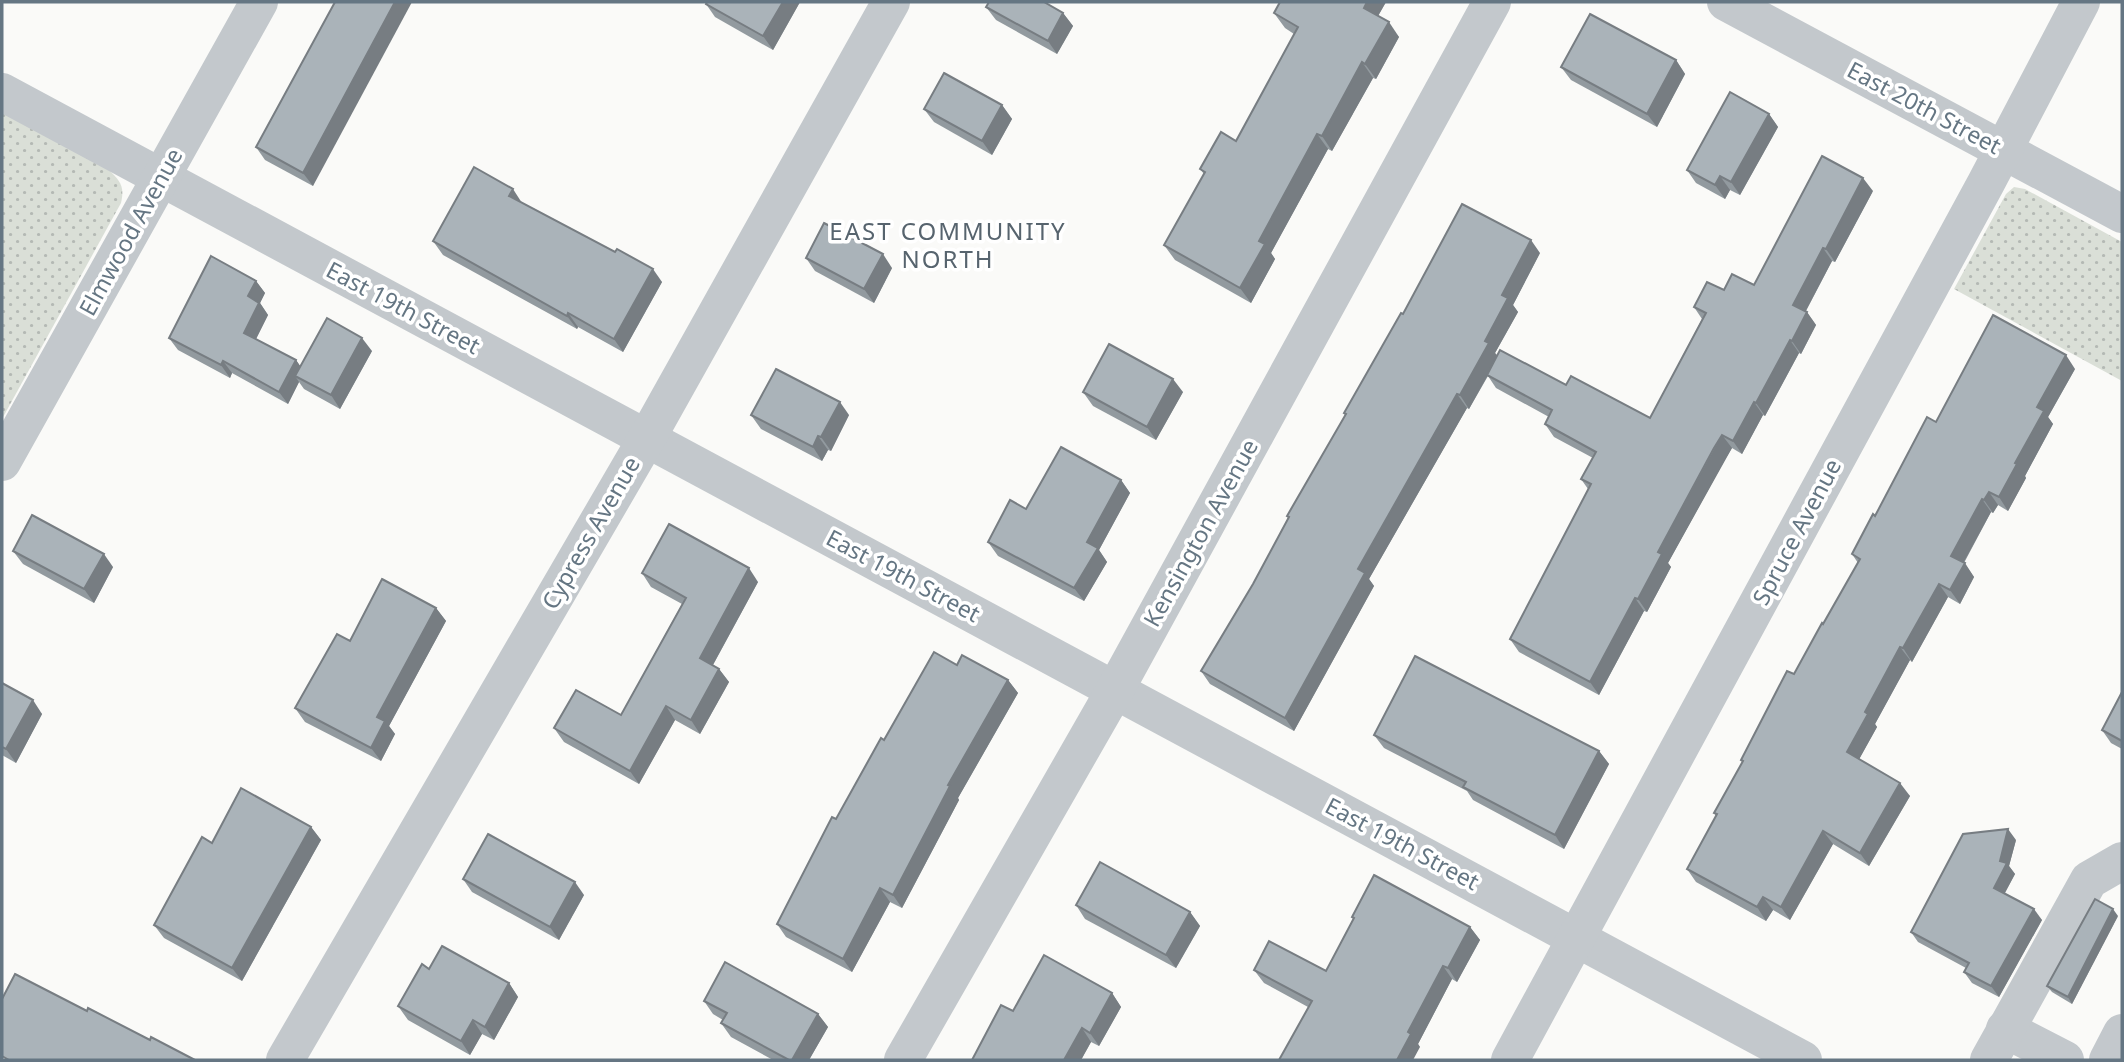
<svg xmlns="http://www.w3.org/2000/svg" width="2124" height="1062" font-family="'Noto Sans',sans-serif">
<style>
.grass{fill:url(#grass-dots)}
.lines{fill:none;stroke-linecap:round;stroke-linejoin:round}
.minor{stroke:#c3c8cc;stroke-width:38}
.wall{fill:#929a9f}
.shaded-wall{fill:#777d82}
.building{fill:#aab3b9;stroke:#777d82;stroke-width:2}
.labels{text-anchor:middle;stroke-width:7;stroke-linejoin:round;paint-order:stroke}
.street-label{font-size:23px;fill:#657683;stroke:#fff}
.neighbourhood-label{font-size:24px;letter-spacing:2px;fill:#57646e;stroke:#fff}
</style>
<defs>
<pattern id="grass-dots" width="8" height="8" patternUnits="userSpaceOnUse" patternTransform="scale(1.75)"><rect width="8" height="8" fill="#dadfd7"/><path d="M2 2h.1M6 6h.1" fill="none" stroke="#b4b9b4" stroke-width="1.8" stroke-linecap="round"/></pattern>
</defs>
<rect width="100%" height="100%" fill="#fafaf8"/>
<g class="grass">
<path d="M2 111 108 169C120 181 125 186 121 203L2 419Z"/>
<polygon points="2014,187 2025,189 2122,242 2122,381 1954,289 2006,194"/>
</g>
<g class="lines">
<g class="minor">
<polyline points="1726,2 2122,214"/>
<polyline points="2,92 1803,1060"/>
<polyline points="2,462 259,2"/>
<polyline points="2005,1029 2065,1060"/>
<polyline points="285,1060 647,438 891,2"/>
<polyline points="903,1060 1115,690 1492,2"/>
<polyline points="1510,1060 1986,183 2081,2"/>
<polyline points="1989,1060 2089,880 2122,861"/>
<polyline points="2108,1060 2122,1033"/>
</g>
</g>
<g class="wall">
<polygon points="335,2 313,186 265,160 256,147"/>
<polygon points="707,2 800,2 773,50 715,17 706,4"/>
<polygon points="1386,2 1378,16 1399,37 1376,79 1373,78 1332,151 1328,149 1271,253 1275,259 1251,303 1175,260 1164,245 1204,174 1200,169 1236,141 1294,34 1285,28 1274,13"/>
<polygon points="986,7 1063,13 1073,26 1057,54 996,20"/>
<polygon points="1676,60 1685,74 1657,127 1571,80 1561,67"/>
<polygon points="1002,105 1012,119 992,155 934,122 924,109"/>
<polygon points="1769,114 1778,127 1740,195 1730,190 1725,199 1696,183 1687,170"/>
<polygon points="1873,191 1835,262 1832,261 1806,311 1816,325 1801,354 1799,353 1765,416 1763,415 1742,454 1732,448 1724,461 1668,563 1671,567 1647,612 1644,611 1599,695 1519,652 1510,639 1588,489 1581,479 1593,458 1554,437 1545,424 1549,417 1496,388 1488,376 1469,409 1467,408 1369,579 1374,586 1294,731 1210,684 1201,671 1253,584 1288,518 1287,516 1346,416 1344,413 1403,314 1540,253 1513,305 1518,312 1495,353 1497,355 1566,385 1650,418 1702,319 1694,307 1724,290 1754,285"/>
<polygon points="522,203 662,282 623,352 578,327 577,329 443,255 433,241"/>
<polygon points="806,258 892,268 874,303 815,271"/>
<polygon points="256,281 265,293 260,303 268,315 256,339 296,360 300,366 372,351 340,409 304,389 299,382 288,404 232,373 230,378 178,350 169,338"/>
<polygon points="2075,369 2048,417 2053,424 2025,476 2026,478 2008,511 1998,505 1993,513 1991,512 1964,563 1974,577 1960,604 1948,597 1912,662 1910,660 1875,724 1877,727 1859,759 1910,796 1869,866 1833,844 1790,920 1773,910 1766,921 1696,882 1687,869 1716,816 1714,813 1743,762 1741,760 1794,674 1858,563 1852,554 1875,516 1936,422"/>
<polygon points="1083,392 1183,392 1156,440 1093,406"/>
<polygon points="751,415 849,415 831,451 828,450 822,461 761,429"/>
<polygon points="1121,480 1130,493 1099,550 1107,562 1084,601 998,556 988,542 1026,509"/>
<polygon points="13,551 113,567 94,603 23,564"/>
<polygon points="642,573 758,582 713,665 719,669 729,682 700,734 675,720 639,784 564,742 554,728 621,715 682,604 651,587"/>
<polygon points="436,608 446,621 389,726 395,734 381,761 305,722 295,708 350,641"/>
<polygon points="957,665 1008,680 1018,693 958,798 959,800 902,908 890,902 852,972 786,937 777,924 836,819 884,740"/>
<polygon points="2,683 42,714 16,763 2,755"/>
<polygon points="2122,692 2122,749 2111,743 2102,730"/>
<polygon points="1374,735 1599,751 1609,764 1564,849 1473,800 1467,791 1384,748"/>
<polygon points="311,827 321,840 242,981 164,938 154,925 212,843"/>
<polygon points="2016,840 2009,866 2015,874 2005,893 2042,920 1999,997 1972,983 1964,972 1966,968 1918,942 1911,932"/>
<polygon points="463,879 584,895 559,940 472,892"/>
<polygon points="1076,905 1190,912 1200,926 1176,968 1085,919"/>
<polygon points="2118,916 2072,1004 2052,992 2047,986"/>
<polygon points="1352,917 1470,927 1480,940 1457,982 1452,979 1418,1044 1420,1047 1308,1007 1264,983 1254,970 1326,971 1353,919"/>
<polygon points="429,969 509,983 518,997 494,1040 482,1034 470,1055 408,1020 398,1006"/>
<polygon points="1112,993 1121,1007 1099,1046 1091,1042 1081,1060 972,1060 1013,1011"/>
<polygon points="704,1001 818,1014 828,1027 809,1060 773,1060 731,1037 721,1023 723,1020 713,1014"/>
</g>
<g class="shaded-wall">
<polygon points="395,2 412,2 313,186 303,173"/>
<polygon points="783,2 800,2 773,50 763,36"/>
<polygon points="1367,2 1386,2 1374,23 1364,8"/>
<polygon points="1063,13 1073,26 1057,54 1048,41"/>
<polygon points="1389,22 1399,37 1376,79 1365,64"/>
<polygon points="1676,60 1685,74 1657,127 1647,114"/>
<polygon points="1362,62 1373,78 1332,151 1322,136"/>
<polygon points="1002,105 1012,119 992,155 982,141"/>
<polygon points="1769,114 1778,127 1740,195 1731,182"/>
<polygon points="1317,134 1328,149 1271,253 1275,259 1251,303 1240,288 1259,241"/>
<polygon points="1720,176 1730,190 1725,199 1715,185"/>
<polygon points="1863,178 1873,191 1835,262 1826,249"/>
<polygon points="513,189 522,203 509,196"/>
<polygon points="1531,240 1540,253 1513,305 1518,312 1495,353 1498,357 1469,409 1460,395 1485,341 1502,295"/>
<polygon points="1823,248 1832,261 1802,318 1793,305"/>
<polygon points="883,254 892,268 874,303 864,289"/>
<polygon points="653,269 662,282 623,352 614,339"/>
<polygon points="256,281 265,293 260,303 268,315 253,345 244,333 248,296"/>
<polygon points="1807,312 1816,325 1801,354 1792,341"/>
<polygon points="568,313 578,327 577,329 567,316"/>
<polygon points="362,338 372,351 340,409 331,395"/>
<polygon points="1790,340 1799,353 1765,416 1756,403"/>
<polygon points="2066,355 2075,369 2048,417 2053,424 2025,476 2026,478 2008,511 1999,497 2015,463 2037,407"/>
<polygon points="296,360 305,373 295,376 299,382 288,404 279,392"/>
<polygon points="223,361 232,373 230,378 221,365"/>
<polygon points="1173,379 1183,392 1156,440 1147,427"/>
<polygon points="1457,394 1467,408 1369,579 1374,586 1294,731 1285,718 1358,569"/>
<polygon points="840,402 849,415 831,451 821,437"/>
<polygon points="1754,402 1763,415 1742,454 1733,441"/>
<polygon points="1722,435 1732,448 1668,563 1671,567 1647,612 1638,599 1658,552"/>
<polygon points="818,436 828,450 822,461 813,447"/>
<polygon points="1121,480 1130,493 1099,550 1107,562 1084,601 1074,588 1087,542"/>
<polygon points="1989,492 1998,505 1993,513 1984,500"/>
<polygon points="1982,499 1991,512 1960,569 1951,556"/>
<polygon points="104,554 113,567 94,603 84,589"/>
<polygon points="1965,563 1974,577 1960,604 1950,590"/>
<polygon points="749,568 758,582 709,672 700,658"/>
<polygon points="1939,584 1948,597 1912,662 1903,648"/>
<polygon points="1635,598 1644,611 1599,695 1590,682"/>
<polygon points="436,608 446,621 389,726 395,734 381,761 371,748 377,717"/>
<polygon points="1900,647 1910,660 1875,724 1877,727 1856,765 1847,752 1865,712"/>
<polygon points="719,669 729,682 700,734 691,720"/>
<polygon points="1008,680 1018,693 958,798 959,800 902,908 893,895 948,785"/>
<polygon points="33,700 42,714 16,763 6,749"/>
<polygon points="666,706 675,720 639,784 630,771"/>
<polygon points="1599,751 1609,764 1564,849 1555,835"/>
<polygon points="1900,783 1910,796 1869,866 1860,853"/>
<polygon points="311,827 321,840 242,981 232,968"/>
<polygon points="2008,829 2016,840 2009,866 2015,874 2002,898 1994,888 2000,861"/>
<polygon points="1823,831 1833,844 1790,920 1781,907"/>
<polygon points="575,882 584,895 559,940 550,927"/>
<polygon points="880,888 890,902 852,972 843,959"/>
<polygon points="1763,897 1773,910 1766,921 1757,907"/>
<polygon points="2034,909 2042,920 1999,997 1991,986"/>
<polygon points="2113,909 2118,916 2072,1004 2068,997"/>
<polygon points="1190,912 1200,926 1176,968 1166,955"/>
<polygon points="1470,927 1480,940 1457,982 1448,968"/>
<polygon points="1443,966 1452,979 1418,1044 1420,1047 1413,1060 1397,1060 1408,1032"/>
<polygon points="509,983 518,997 494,1040 485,1027"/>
<polygon points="1112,993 1121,1007 1099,1046 1090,1033"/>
<polygon points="818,1014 828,1027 809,1060 792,1060"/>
<polygon points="473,1020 482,1034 470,1055 461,1041"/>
<polygon points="1082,1028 1091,1042 1081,1060 1064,1060"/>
</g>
<g class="building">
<polygon points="335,2 395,2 303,173 256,147"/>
<polygon points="707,2 783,2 763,36 706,4"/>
<polygon points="989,2 1044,2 1063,13 1048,41 986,7"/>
<polygon points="1280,2 1367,2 1364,8 1389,22 1365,64 1362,62 1322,136 1317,134 1259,241 1265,244 1240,288 1164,245 1205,172 1200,169 1221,132 1236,141 1298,27 1274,13"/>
<polygon points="1590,14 1676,60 1647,114 1561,67"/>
<polygon points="944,73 1002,105 982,141 924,109"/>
<polygon points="1730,92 1769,114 1731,182 1720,176 1715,185 1687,170"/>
<polygon points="1822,156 1863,178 1826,249 1823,248 1793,305 1807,312 1792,341 1790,340 1756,403 1754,402 1733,441 1722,435 1714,448 1658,552 1662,554 1638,599 1635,598 1590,682 1510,639 1591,484 1581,479 1596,452 1545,424 1552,410 1487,375 1500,350 1566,385 1571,376 1650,418 1706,313 1694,307 1707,282 1724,290 1732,274 1754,285"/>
<polygon points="474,167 513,189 509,196 615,252 617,249 653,269 614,339 568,313 567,316 433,241"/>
<polygon points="1462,204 1531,240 1502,295 1508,298 1485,341 1489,343 1460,395 1457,394 1358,569 1365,573 1285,718 1201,671 1253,584 1289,517 1287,516 1346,414 1344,413 1401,313 1403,314"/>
<polygon points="824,223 883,254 864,289 806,258"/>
<polygon points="211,256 256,281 248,296 259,303 244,333 296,360 279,392 223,361 221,365 169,338"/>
<polygon points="1993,315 2066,355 2037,407 2044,411 2015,463 2017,464 1999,497 1989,492 1984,500 1982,499 1951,556 1965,563 1950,590 1939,584 1903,648 1900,647 1865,712 1868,714 1847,752 1900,783 1860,853 1823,831 1781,907 1763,897 1757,907 1687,869 1717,814 1714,813 1743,761 1741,760 1787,671 1794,674 1822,623 1823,624 1860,559 1852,554 1873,514 1875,516 1927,417 1936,422"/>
<polygon points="327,318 362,338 331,395 295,376"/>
<polygon points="1109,344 1173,379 1147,427 1083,392"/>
<polygon points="776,369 840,402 821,437 818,436 813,447 751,415"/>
<polygon points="1061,447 1121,480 1087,542 1098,548 1074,588 988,542 1010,500 1026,509"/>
<polygon points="32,515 104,554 84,589 13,551"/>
<polygon points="669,524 749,568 700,658 719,669 691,720 666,706 630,771 554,728 576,690 621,715 686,598 642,573"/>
<polygon points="382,579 436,608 377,717 385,721 371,748 295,708 337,634 350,641"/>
<polygon points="934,652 957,665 962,655 1008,680 948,785 950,786 893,895 880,888 843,959 777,924 832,817 836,819 881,738 884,740"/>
<polygon points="1415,656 1599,751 1555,835 1463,787 1466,782 1374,735"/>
<polygon points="2,683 33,700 6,749 2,747"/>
<polygon points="2122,692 2122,741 2102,730"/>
<polygon points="241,788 311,827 232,968 154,925 202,837 212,843"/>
<polygon points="2008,829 2000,861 2007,863 1994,888 2034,909 1991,986 1964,972 1969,963 1911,932 1963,834"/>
<polygon points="488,834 575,882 550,927 463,879"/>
<polygon points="1100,862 1190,912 1166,955 1076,905"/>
<polygon points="1374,875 1470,927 1448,968 1443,966 1408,1032 1411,1034 1397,1060 1279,1060 1312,1001 1254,970 1269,941 1326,971 1354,918 1352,917"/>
<polygon points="2095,899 2113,909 2068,997 2047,986"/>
<polygon points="442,946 509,983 485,1027 473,1020 461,1041 398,1006 422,964 429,969"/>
<polygon points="1044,955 1112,993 1090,1033 1082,1028 1064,1060 972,1060 1001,1005 1013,1011"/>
<polygon points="725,962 818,1014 792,1060 789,1060 721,1023 727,1013 704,1001"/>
<polygon points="15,974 87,1011 88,1008 150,1040 151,1037 195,1060 9,1060 2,1056 2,999"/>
</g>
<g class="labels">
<g class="street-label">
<text transform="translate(1924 108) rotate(28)" y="8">East 20th Street</text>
<text transform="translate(131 232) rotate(-61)" y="8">Elmwood Avenue</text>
<text transform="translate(403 308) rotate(28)" y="8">East 19th Street</text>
<text transform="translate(1797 532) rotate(-62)" y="8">Spruce Avenue</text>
<text transform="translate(591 533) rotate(-60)" y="8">Cypress Avenue</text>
<text transform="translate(1201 533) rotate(-61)" y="8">Kensington Avenue</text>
<text transform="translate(903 576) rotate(28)" y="8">East 19th Street</text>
<text transform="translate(1402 844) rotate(28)" y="8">East 19th Street</text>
</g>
<g class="neighbourhood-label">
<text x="948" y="240">EAST COMMUNITY<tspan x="948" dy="28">NORTH</tspan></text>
</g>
</g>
<rect width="2124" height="1062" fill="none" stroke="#657683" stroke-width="7"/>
</svg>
